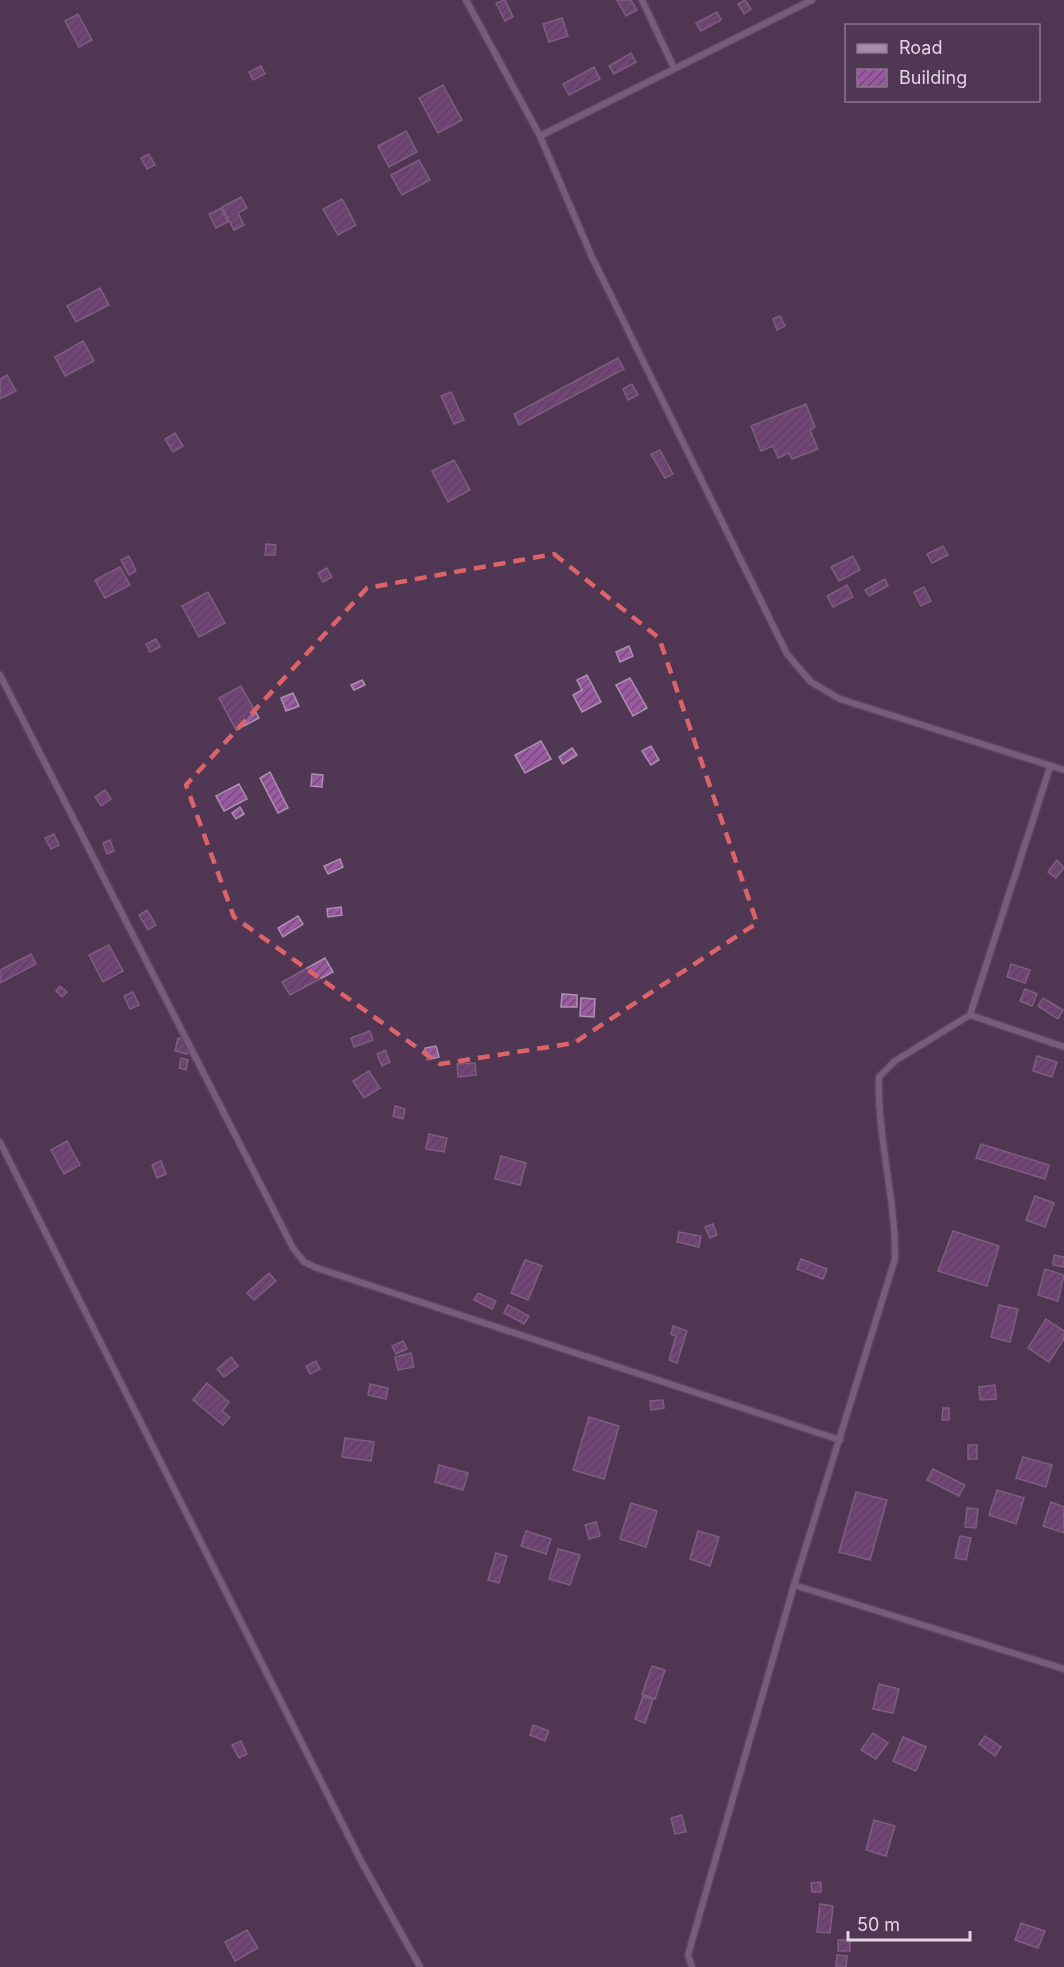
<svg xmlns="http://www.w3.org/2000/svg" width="1064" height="1967" font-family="Inter,sans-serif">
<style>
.building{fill:url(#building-hatch);stroke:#ae90b1;stroke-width:1.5}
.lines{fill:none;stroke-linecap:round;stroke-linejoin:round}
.street-casing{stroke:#6a556c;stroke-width:9}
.street{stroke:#a98cac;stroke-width:6}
.marked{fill:none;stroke:#db646a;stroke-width:4.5;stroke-dasharray:12 8;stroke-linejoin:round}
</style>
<defs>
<pattern id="building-hatch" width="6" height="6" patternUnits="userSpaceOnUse" patternTransform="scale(1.5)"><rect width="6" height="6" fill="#9a59a1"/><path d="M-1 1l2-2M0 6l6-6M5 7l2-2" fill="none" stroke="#734e78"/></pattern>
</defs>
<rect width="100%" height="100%" fill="#503753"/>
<g class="building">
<polygon points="505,0 513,17 505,21 496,3"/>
<polygon points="617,0 631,0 637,10 626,16"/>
<polygon points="745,0 751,9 744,14 738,4"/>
<polygon points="717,12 721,20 701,31 696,23"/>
<polygon points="78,14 92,40 79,47 65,21"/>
<polygon points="562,18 568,36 549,42 543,24"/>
<polygon points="631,53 636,62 614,74 609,66"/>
<polygon points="261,66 265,74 253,80 249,72"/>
<polygon points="594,67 600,79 569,95 563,84"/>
<polygon points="443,85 462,120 438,133 419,98"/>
<polygon points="406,131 417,152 389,167 378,146"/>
<polygon points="149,154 155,165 147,169 141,158"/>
<polygon points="419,160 430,180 402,195 391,175"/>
<polygon points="241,197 247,208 238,213 244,225 234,230 222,207"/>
<polygon points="342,199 356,225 338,235 323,209"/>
<polygon points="221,208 228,222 216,228 209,214"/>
<polygon points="100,288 109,305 76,322 67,306"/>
<polygon points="780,316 785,326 777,330 773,319"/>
<polygon points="83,341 94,361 65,376 55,357"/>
<polygon points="618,358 624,369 519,425 514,414"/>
<polygon points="7,375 16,391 0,399 0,379"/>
<polygon points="632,384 638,395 628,400 623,389"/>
<polygon points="451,392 464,420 454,424 441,396"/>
<polygon points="806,404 815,427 810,430 818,449 792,459 789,453 778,458 773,446 761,451 751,426"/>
<polygon points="175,433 183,446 173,452 165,439"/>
<polygon points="660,450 673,474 665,478 651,454"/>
<polygon points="454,460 470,490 448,502 432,471"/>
<polygon points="266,544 276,545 275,555 265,555"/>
<polygon points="943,546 948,555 932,563 927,554"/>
<polygon points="129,556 136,571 129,575 121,560"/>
<polygon points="853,556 860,570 839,581 831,567"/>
<polygon points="120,567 130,585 105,598 95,580"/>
<polygon points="327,568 332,577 323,582 318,573"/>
<polygon points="885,579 888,586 869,596 865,590"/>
<polygon points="847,585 853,597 833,607 827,596"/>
<polygon points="924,587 931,601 921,606 914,592"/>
<polygon points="208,592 225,623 199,637 182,606"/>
<polygon points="156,639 160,647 150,652 146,644"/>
<polygon points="629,646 633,656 620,662 616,652"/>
<polygon points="587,675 601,702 582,712 573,695 582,690 577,680"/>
<polygon points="630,678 647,708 633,716 616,685"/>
<polygon points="362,680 365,685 354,690 351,685"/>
<polygon points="241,686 259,718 236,730 219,698"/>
<polygon points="293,693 299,706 286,711 281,698"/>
<polygon points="541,741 551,759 525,773 515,755"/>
<polygon points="651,746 659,760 651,765 642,751"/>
<polygon points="572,748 577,755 563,764 559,757"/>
<polygon points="270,772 288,808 278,813 260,778"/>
<polygon points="312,774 323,775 322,787 311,786"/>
<polygon points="239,784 247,799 224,811 216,796"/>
<polygon points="105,790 111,799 101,806 95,797"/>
<polygon points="240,807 244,814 236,819 232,813"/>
<polygon points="54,834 59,845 51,849 45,838"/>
<polygon points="110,840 114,851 107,854 103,843"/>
<polygon points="340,859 343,867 328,874 324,866"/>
<polygon points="1057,860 1064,868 1056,878 1048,872"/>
<polygon points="341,907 342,915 328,917 327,909"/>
<polygon points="147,910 156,925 148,930 139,915"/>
<polygon points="298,916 303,924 283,937 278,928"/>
<polygon points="109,945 123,971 103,982 89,955"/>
<polygon points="31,954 36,964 0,983 0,970"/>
<polygon points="325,958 333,972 290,995 282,982"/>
<polygon points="1011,964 1030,970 1025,983 1007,977"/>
<polygon points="60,986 67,992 62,997 56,991"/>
<polygon points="1025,989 1037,994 1032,1006 1020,1001"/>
<polygon points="133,992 139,1005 130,1009 124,996"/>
<polygon points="562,994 577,995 577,1007 561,1007"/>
<polygon points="581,998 595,999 594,1017 580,1016"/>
<polygon points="1043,998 1063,1010 1058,1019 1038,1006"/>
<polygon points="370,1031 373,1040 354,1047 351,1038"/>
<polygon points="178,1038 189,1041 187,1054 175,1051"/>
<polygon points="436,1046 439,1057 427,1060 425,1048"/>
<polygon points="385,1050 390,1062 382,1066 377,1054"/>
<polygon points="1037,1056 1057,1062 1052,1077 1033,1071"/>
<polygon points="181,1058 188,1060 186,1070 179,1068"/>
<polygon points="475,1063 476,1075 458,1077 457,1064"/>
<polygon points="369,1071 380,1088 364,1098 353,1081"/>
<polygon points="395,1106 405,1109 403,1119 393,1116"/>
<polygon points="429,1134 447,1138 444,1152 426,1149"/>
<polygon points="67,1141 80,1165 64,1174 51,1150"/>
<polygon points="981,1144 1049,1165 1045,1179 976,1158"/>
<polygon points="501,1156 526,1163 520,1185 495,1179"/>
<polygon points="161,1161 166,1174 157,1178 152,1165"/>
<polygon points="1035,1196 1054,1203 1045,1227 1026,1220"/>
<polygon points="713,1224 717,1235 710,1238 705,1227"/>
<polygon points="953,1231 999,1246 987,1286 938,1271"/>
<polygon points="679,1232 701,1236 699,1247 677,1242"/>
<polygon points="1054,1255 1064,1257 1064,1267 1053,1265"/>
<polygon points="801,1259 827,1269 823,1279 797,1269"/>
<polygon points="525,1260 542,1266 528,1300 511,1293"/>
<polygon points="1045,1269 1064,1275 1058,1301 1038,1295"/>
<polygon points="269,1273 276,1281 254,1300 247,1293"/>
<polygon points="478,1293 496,1301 492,1309 474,1300"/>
<polygon points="508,1305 529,1316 524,1324 504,1313"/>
<polygon points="999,1305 1018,1309 1010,1342 991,1337"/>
<polygon points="1046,1319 1064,1331 1064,1339 1049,1362 1028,1348"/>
<polygon points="673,1326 687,1331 677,1363 669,1360 676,1336 671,1334"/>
<polygon points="403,1341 407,1349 396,1354 392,1346"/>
<polygon points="411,1353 414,1367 398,1370 395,1357"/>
<polygon points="231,1357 238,1366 224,1377 217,1369"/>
<polygon points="316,1361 320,1369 310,1374 306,1366"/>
<polygon points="207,1383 229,1402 222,1411 230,1417 223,1425 193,1400"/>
<polygon points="370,1384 388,1388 386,1399 368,1395"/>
<polygon points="995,1385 996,1399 980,1400 979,1387"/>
<polygon points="663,1400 664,1408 651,1410 650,1401"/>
<polygon points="943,1408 949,1408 949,1420 942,1420"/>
<polygon points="589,1417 619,1426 604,1479 573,1470"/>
<polygon points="345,1438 374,1442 371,1461 342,1457"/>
<rect x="968" y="1445" width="9" height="14"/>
<polygon points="1023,1457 1052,1465 1046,1487 1016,1478"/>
<polygon points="439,1465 468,1473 463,1490 435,1482"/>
<polygon points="933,1469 965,1485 959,1496 927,1480"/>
<polygon points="997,1490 1024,1498 1016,1524 989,1515"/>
<polygon points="856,1492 887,1500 870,1560 839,1552"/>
<polygon points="1051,1502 1064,1507 1064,1533 1043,1526"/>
<polygon points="631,1503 657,1511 646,1547 620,1539"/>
<polygon points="967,1508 978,1509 976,1528 965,1527"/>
<polygon points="596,1522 600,1536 589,1539 585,1525"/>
<polygon points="526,1531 551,1539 546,1554 521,1546"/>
<polygon points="698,1531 719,1537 710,1566 690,1559"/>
<polygon points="960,1536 971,1538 966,1560 955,1558"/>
<polygon points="558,1549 580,1555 570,1585 549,1579"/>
<polygon points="496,1553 507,1556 499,1583 488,1580"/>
<polygon points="652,1666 665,1670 655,1699 642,1694"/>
<polygon points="879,1684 899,1689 893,1713 873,1709"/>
<polygon points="643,1696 653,1700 645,1723 635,1719"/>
<polygon points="533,1725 549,1731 545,1741 530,1735"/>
<polygon points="873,1733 888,1743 876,1759 861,1750"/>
<polygon points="985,1736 1001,1747 995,1756 979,1744"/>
<polygon points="903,1737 926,1747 916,1771 893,1761"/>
<polygon points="241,1741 247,1754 239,1758 232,1745"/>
<polygon points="682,1815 686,1832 675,1834 671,1818"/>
<polygon points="874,1820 895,1826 886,1856 866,1850"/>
<polygon points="821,1882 821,1892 812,1892 811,1883"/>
<polygon points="820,1904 833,1906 830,1933 817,1932"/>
<polygon points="1021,1923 1045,1931 1038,1948 1015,1940"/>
<polygon points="247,1930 258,1948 235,1961 225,1942"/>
<rect x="838" y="1940" width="12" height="11"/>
<polygon points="837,1955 847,1956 846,1967 836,1967"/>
</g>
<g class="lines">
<defs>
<g id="street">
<polyline points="466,0 540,136 592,257 787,654 811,682 840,699 1064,770"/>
<polyline points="642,0 674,68"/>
<polyline points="540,136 812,0"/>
<polyline points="0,675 293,1248 304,1262 317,1268 840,1440"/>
<polyline points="1050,767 970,1015 1064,1047"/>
<polyline points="0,1142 361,1861 420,1967"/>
<polyline points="794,1585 1064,1669"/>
<path d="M692 1967 688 1955 794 1585 895 1259C896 1198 877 1138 879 1077L895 1061 970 1015"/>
</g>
</defs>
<use href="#street" class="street-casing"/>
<use href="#street" class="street"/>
</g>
<path d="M0 0H1064V1967H0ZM554 554 659 638 757 923 574 1043 440 1064 234 917 186 785 367 588Z" fill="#503753" fill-opacity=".55" fill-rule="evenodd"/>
<path class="marked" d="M554 554 659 638 757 923 574 1043 440 1064 234 917 186 785 367 588Z"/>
<rect x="845" y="24" width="195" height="78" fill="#503753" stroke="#8b768d" stroke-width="1.5"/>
<rect x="857" y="44" width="30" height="9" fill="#a98cac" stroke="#8b768d" stroke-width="1.5"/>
<text x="899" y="54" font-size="18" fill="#e3d4e5">Road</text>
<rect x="857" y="69" width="30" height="18" fill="url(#building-hatch)" stroke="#8b768d" stroke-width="1.5"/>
<text x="899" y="84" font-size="18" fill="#e3d4e5">Building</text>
<path d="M848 1931v9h122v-9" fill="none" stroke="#e3d4e5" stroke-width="3"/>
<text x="857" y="1931" font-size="18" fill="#e3d4e5" stroke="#503753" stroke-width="4.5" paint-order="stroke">50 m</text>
</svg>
